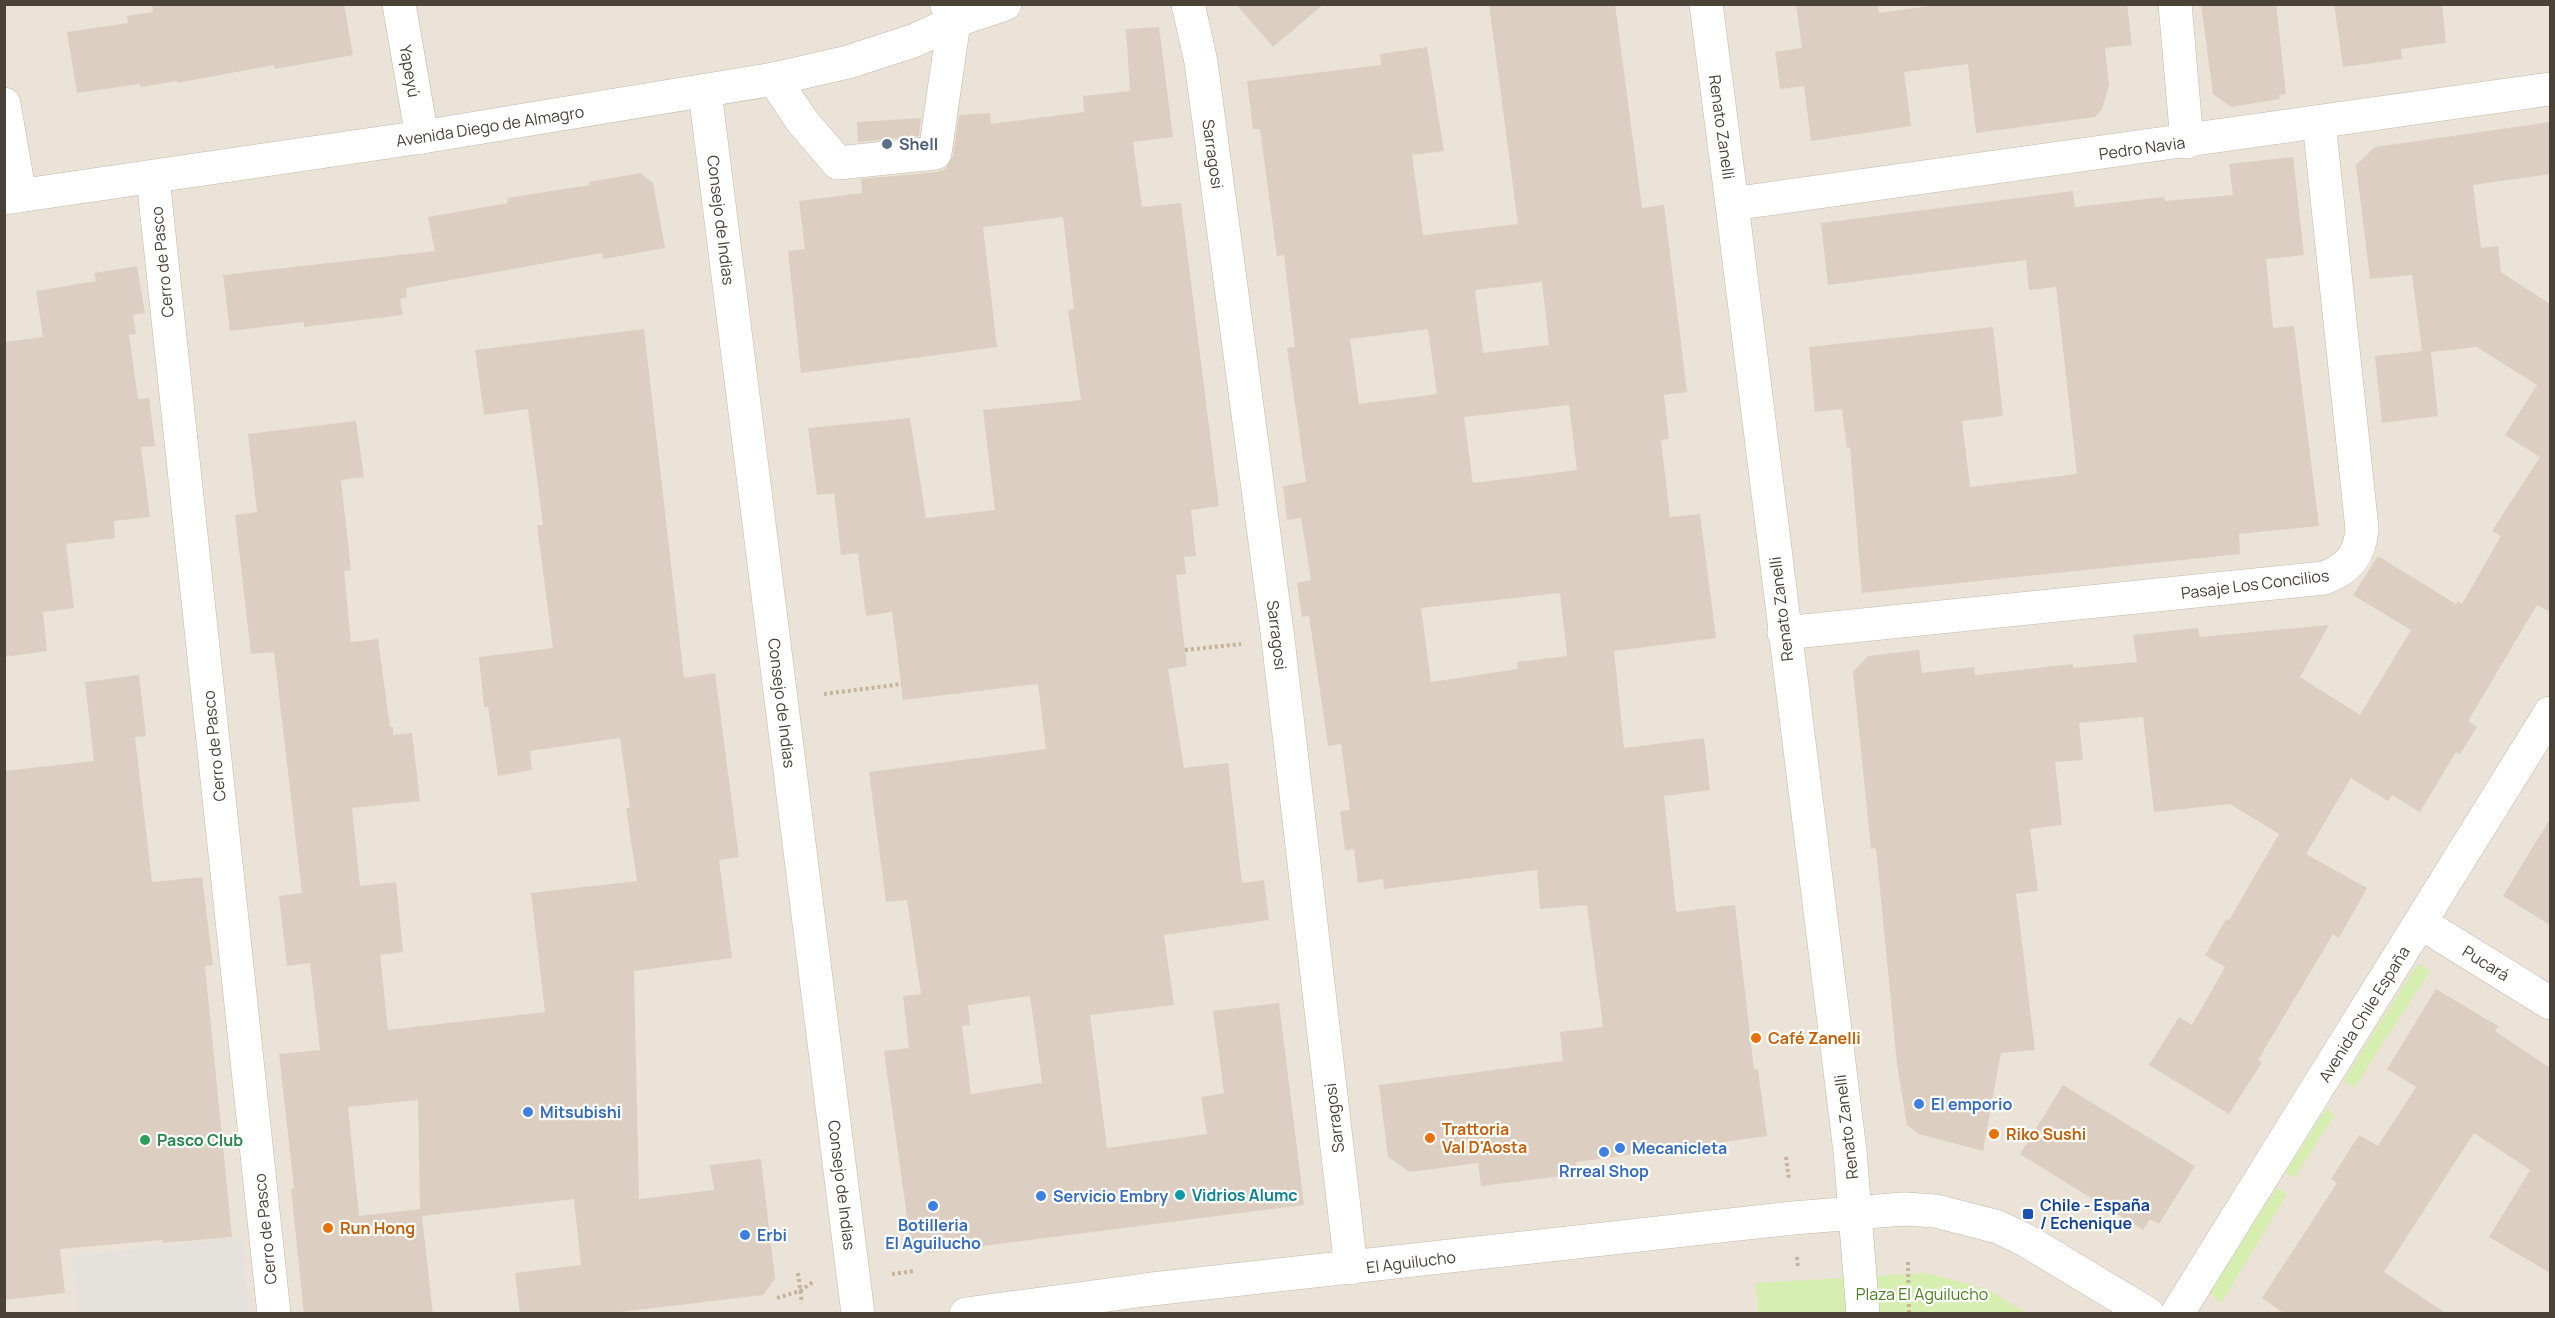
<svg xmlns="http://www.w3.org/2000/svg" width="2555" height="1318" font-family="Manrope,sans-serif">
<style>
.residential{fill:#ebe3d7}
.green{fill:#d6eeaf}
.parking{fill:#e5e2de}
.building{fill:#dccfc1;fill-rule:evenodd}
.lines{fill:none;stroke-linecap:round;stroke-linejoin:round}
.minor-casing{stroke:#c3b9ab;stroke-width:34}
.path{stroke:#c6b49a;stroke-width:4;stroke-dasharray:3 3;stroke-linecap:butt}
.minor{stroke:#fff;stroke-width:33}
.service-dot{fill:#5c6f8a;stroke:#fff;stroke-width:2}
.food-dot{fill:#e8710a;stroke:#fff;stroke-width:2}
.shop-dot{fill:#3f7fe0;stroke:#fff;stroke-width:2}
.leisure-dot{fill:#2e9e5b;stroke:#fff;stroke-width:2}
.culture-dot{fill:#0f9aa8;stroke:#fff;stroke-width:2}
.transit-dot{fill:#1a4fb4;stroke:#fff;stroke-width:2}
.labels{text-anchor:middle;stroke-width:4.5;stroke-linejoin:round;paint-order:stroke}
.street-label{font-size:16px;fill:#4b4237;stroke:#fff}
.service-label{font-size:16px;font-weight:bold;fill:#4e5e75;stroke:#fff;text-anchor:start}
.food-label{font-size:16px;font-weight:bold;fill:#c56008;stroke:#fff;text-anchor:start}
.shop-label{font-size:16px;font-weight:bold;fill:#366cbe;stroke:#fff;text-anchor:start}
.leisure-label{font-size:16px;font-weight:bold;fill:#27864d;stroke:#fff;text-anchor:start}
.culture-label{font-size:16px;font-weight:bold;fill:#0d838f;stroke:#fff;text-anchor:start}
.transit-label{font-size:16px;font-weight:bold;fill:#164399;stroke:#fff;text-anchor:start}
.park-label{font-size:16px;fill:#4c7f21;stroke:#fff}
</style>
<rect width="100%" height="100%" fill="#f6f2ea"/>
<rect class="residential" x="5" y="5" width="2545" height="1308"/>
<g class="green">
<polygon points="2421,964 2430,971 2354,1088 2344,1080 2415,968"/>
<polygon points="2327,1108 2334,1116 2294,1178 2285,1172"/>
<polygon points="2277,1187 2287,1194 2221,1303 2210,1293"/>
<polygon points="1927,1273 1986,1289 2027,1313 1758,1313 1756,1283"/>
</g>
<polygon class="parking" points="242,1237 249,1313 79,1313 72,1256"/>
<g class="building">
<polygon points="152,4 344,4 353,55 275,69 274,65 177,83 177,81 140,87 140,84 77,93 67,32 128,23 127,16 153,12"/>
<polygon points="1236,4 1324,4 1273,47"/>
<path d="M1489 4H1615L1642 208 1664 205 1687 392 1664 395 1669 439 1661 440 1670 517 1700 514 1716 638 1614 651 1624 748 1704 738 1710 790 1664 796 1676 912 1735 905 1754 1070 1758 1069 1767 1136 1576 1162 1578 1174 1481 1186 1478 1163 1410 1172 1388 1157 1379 1085 1563 1061 1560 1032 1603 1027 1587 905 1540 909 1537 870 1384 889 1383 879 1358 883 1354 849 1345 850 1340 811 1350 810 1341 744 1328 746 1309 616 1302 617 1297 583 1311 580 1301 518 1287 520 1283 486 1306 482 1287 348 1295 347 1284 255 1277 256 1260 129H1253L1247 81 1381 65 1380 54 1427 47 1444 151 1412 155 1423 235 1518 224ZM1542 282 1549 345 1483 353 1475 290ZM1428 329 1437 394 1359 404 1350 339ZM1569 405 1577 470 1473 483 1464 417ZM1560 593 1567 656 1517 662 1518 669 1431 682 1421 608Z"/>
<polygon points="1796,4 1878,4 1879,13 1944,4 2127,4 2132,45 2105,48 2109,85 2102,109 2095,117 1976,133 1968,64 1904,72 1911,126 1811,141 1804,86 1780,89 1775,52 1802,48"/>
<polygon points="2201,4 2276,4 2286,94 2279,95 2280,99 2231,107 2213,94"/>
<polygon points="2334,4 2442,4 2446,43 2401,49 2402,59 2343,67"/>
<path d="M1159 27 1173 137 1133 142 1142 207 1181 203 1219 506 1191 510 1196 556 1184 557 1186 574 1176 575 1187 666 1168 669 1184 768 1228 763 1242 883 1264 880 1269 920 1164 935 1174 1005 1090 1015 1107 1148 1207 1134 1201 1097 1224 1093 1213 1011 1279 1003 1304 1205 929 1253 910 1239 884 1051 909 1048 903 996 921 994 907 900 886 902 869 772 1046 749 1038 684 903 700 892 612 866 616 858 553 841 555 834 493 817 495 808 428 910 418 926 518 995 510 983 410 1081 400 1068 310 1074 309 1063 217 983 227 997 347 801 373 788 251 805 249 799 201 862 193 861 179 937 172 945 169 953 156 959 115 990 113 991 124 1084 112 1083 96 1130 91 1126 29ZM1030 996 1042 1083 971 1094 962 1026 970 1025 968 1005Z"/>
<polygon points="921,118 919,136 858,142 857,122"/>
<polygon points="2550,122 2550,174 2473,185 2481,248 2498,246 2501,272 2550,304 2550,612 2537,605 2468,721 2477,727 2460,754 2456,752 2420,812 2392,795 2388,801 2351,778 2306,854 2367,888 2339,938 2333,934 2258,1060 2262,1062 2229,1114 2149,1065 2179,1017 2192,1025 2225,967 2205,955 2226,919 2229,920 2279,834 2230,804 2154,812 2143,717 2079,723 2083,760 2055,762 2062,825 2030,829 2038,891 2016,894 2035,1050 2001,1053 1983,1151 1919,1134 1907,1125 1897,1064 1876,848 1871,849 1853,672 1868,656 1919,650 1922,673 1974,667 1975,675 2073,664 2073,668 2137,662 2133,635 2198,628 2200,637 2329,625 2300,677 2360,715 2411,630 2353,595 2378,556 2456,604 2458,601 2462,604 2501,536 2492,531 2540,457 2505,435 2537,385 2477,347 2431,352 2438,416 2382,423 2375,356 2422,351 2412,275 2370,279 2356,165 2375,147"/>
<polygon points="2293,157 2304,255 2266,259 2273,328 2294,326 2319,526 2239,534 2240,554 1862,593 1850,447 1847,448 1842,409 1815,412 1809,347 1993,327 2003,416 1962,421 1970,487 2077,474 2056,287 2029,290 2026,260 1828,285 1821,223 2073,191 2075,207 2164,197 2165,201 2233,195 2229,164"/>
<polygon points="640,173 653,183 665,248 603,259 602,253 406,288 407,297 400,299 403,315 304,327 304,322 230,331 223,275 435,251 428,217 508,203 507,198 590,185 589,182"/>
<polygon points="137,266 145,313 133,315 136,334 129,335 138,399 149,398 155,446 141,447 150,517 114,521 115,538 66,544 74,608 43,612 47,651 4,657 4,342 43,337 36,291 96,281 94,273"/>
<path d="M644 329 684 678 715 673 739 857 719 860 732 958 634 971 639 1199 714 1190 710 1165 761 1159 775 1279 763 1295 604 1314H520L515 1273 581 1265 574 1199 422 1216 433 1314H304L291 1189 294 1188 279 1054 320 1050 310 963 287 966 279 896 302 893 274 652 251 654 235 515 257 512 248 434 356 421 364 477 341 480 351 570 344 571 351 642 378 639 390 727H393V735L412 733 420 801 352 808 360 886 396 882 403 952 380 955 388 1030 545 1012 531 893 637 881 626 808H630L620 738 530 751 532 770 498 776 488 707H484L479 657 553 648 537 525H543L528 409 484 415 475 350ZM418 1100 420 1209 359 1216 348 1107Z"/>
<polygon points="139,675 146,736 135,737 152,882 202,877 213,965 205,966 232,1237 163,1243 163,1240 60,1249 65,1293 4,1300 4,771 94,761 85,682"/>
<polygon points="2550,819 2550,925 2503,896"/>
<polygon points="2436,989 2498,1026 2495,1031 2550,1068 2550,1273 2489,1237 2530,1170 2474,1133 2384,1272 2447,1314 2285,1314 2262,1298 2337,1183 2331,1179 2359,1135 2378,1146 2416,1087 2387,1069"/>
<polygon points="2063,1085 2195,1166 2159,1224 2150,1219 2143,1230 2020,1154"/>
</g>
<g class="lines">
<defs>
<g id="minor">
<polyline points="399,4 422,137"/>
<polyline points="1188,4 1201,62 1278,639 1351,1268"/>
<polyline points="1706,4 1732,204 1850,1151 1863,1314"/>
<polyline points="2175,4 2187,142"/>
<polyline points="774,79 802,121 838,163 935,153 954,22 947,6"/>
<polyline points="705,92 858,1314"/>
<polyline points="4,104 20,196"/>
<polyline points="153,178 274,1314"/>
<polyline points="4,198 422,137 774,79 848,62 913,41 966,17 1005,4"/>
<polyline points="1732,204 2550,89"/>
<path d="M1784 633 2324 578C2349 569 2360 554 2362 529L2319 122"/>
<polyline points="2421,923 2550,1003"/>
<polyline points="966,1314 1152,1289 1793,1218 1904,1209 1936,1211 1998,1227 2027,1241 2148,1314"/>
<polyline points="2177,1314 2550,713"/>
</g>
</defs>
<use href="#minor" class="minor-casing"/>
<g class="path">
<polyline points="1185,650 1241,644"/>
<polyline points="824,694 902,684"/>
<polyline points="1786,1157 1789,1180"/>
<polyline points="1797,1257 1798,1268"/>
<polyline points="1908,1262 1909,1314"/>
<polyline points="798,1273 802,1303"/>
<polyline points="892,1274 914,1271"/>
<polyline points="777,1298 800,1291 813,1282"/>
</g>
<use href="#minor" class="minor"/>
</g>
<circle class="service-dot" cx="887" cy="144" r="6"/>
<g class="food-dot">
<circle cx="1756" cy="1038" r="6"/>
<circle cx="1994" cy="1134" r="6"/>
<circle cx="1430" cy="1138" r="6"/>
<circle cx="328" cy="1228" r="6"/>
</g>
<g class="shop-dot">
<circle cx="1919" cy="1104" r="6"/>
<circle cx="528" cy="1112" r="6"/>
<circle cx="1620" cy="1148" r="6"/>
<circle cx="1604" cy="1152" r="6"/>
<circle cx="1041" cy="1196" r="6"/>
<circle cx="933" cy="1206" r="6"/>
<circle cx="745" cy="1235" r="6"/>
</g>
<circle class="leisure-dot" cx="145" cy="1140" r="6"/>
<circle class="culture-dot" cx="1180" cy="1195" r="6"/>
<rect class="transit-dot" x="2022" y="1208" width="12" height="12" rx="3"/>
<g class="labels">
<g class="street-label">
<text transform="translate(410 71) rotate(80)" y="6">Yapeyú</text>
<text transform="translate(490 126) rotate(-9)" y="6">Avenida Diego de Almagro</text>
<text transform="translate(1722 127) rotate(82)" y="6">Renato Zanelli</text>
<text transform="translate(2142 148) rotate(-8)" y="6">Pedro Navia</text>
<text transform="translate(1213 154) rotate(82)" y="6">Sarragosi</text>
<text transform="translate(721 220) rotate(83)" y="6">Consejo de Indias</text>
<text transform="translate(162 262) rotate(-96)" y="6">Cerro de Pasco</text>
<text transform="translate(2255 584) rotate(-7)" y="6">Pasaje Los Concilios</text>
<text transform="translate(1781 609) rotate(-97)" y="6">Renato Zanelli</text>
<text transform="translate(1277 635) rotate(83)" y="6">Sarragosi</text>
<text transform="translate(782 703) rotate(83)" y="6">Consejo de Indias</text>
<text transform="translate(214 746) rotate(-96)" y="6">Cerro de Pasco</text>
<text transform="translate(2486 963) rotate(32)" y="6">Pucará</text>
<text transform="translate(2364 1014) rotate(-58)" y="6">Avenida Chile España</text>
<text transform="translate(1334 1118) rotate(-97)" y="6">Sarragosi</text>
<text transform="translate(1846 1127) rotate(-97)" y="6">Renato Zanelli</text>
<text transform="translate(842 1185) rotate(83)" y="6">Consejo de Indias</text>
<text transform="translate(265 1229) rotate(-96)" y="6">Cerro de Pasco</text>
<text transform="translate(1411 1262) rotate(-7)" y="6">El Aguilucho</text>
</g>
<g class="service-label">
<text x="899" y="150">Shell</text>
</g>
<g class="food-label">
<text x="1768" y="1044">Café Zanelli</text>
<text x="1442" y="1135">Trattoria<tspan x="1442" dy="18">Val D'Aosta</tspan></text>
<text x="2006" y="1140">Riko Sushi</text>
<text x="340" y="1234">Run Hong</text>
</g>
<g class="shop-label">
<text x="1931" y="1110">El emporio</text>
<text x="540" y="1118">Mitsubishi</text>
<text x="1632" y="1154">Mecanicleta</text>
<text x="1604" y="1177" text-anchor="middle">Rrreal Shop</text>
<text x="1053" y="1202">Servicio Embry</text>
<text x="933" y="1231" text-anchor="middle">Botilleria<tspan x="933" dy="18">El Aguilucho</tspan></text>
<text x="757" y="1241">Erbi</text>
</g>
<g class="leisure-label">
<text x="157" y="1146">Pasco Club</text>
</g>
<g class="culture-label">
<text x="1192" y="1201">Vidrios Alumc</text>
</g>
<g class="transit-label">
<text x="2040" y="1211">Chile - España<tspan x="2040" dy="18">/ Echenique</tspan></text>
</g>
<g class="park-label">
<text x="1922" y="1300">Plaza El Aguilucho</text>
</g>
</g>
<rect width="2555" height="1318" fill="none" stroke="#4b4237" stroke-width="12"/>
</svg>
